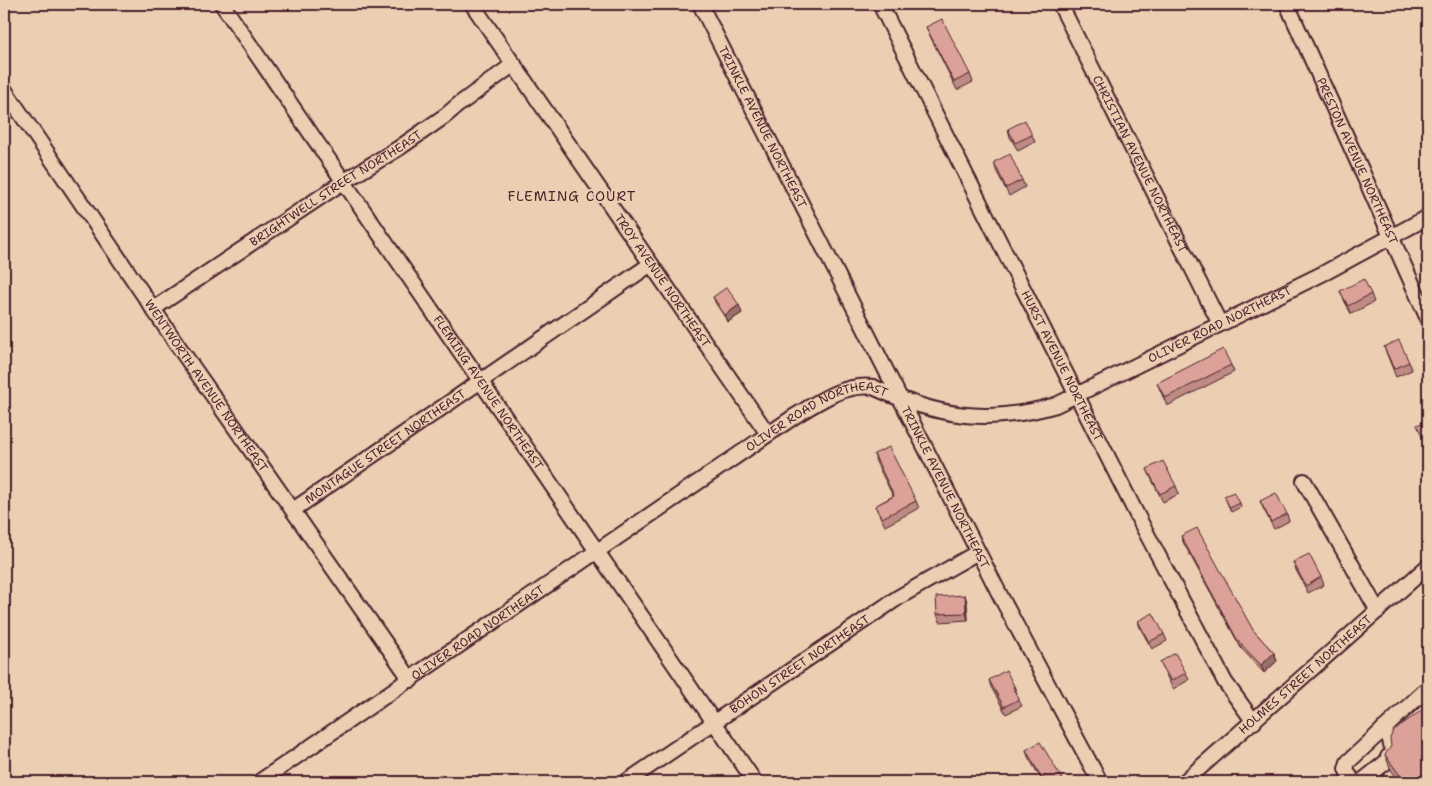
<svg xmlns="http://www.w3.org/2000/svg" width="1432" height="786" font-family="'Shantell Sans',sans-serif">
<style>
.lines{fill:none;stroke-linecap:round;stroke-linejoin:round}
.minor-casing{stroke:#4a1f2b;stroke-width:18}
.minor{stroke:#eccfb3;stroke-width:14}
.wall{fill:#bd8b84;stroke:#4a1f2b}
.shaded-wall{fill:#9a716b;stroke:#4a1f2b}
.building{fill:#dca299;stroke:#4a1f2b}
.labels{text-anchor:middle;stroke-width:4;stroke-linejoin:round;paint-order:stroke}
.street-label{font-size:12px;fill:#4a1f2b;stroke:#eccfb3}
.neighbourhood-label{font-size:14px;letter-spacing:1px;fill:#4a1f2b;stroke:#eccfb3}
</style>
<rect width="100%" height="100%" fill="#eccfb3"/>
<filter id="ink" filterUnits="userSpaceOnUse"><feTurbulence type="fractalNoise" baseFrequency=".02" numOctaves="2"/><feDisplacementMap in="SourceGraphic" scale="10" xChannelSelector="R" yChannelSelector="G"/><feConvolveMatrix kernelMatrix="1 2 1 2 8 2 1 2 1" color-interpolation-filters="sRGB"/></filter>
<g filter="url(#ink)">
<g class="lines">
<defs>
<g id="minor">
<path id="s1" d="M222 4 755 782"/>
<path id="s2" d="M472 4 768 434"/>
<path id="s3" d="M700 4 1002 599 1100 782"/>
<path id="s4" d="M880 4 1139 519 1225 682 1254 722"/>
<path id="s5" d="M1060 4 1220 324"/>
<path id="s6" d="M1287 4 1428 319"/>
<path id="s7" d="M4 89 183 353 411 680"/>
<path id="s8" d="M153 309 343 182 399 148 445 116 458 105 514 64"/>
<polyline points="1304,481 1378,611"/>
<path id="s9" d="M293 510 651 264"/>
<polyline points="1383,729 1390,739 1391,745"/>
<path id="s10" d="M259 782 795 416C818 402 845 383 873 387 938 417 987 425 1056 405L1326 272 1428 217"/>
<path id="s11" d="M626 782 899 597 978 552"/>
<path id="s12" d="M1184 782 1428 566"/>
<polyline points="1353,782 1346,769 1348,762 1428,688"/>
<polyline points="1361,782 1386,762 1388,757"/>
</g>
</defs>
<use href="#minor" class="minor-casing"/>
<use href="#minor" class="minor"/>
</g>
<g class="wall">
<polygon points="926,27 970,74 973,82 957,90 929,34"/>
<polygon points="1008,129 1032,135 1035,142 1018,151 1010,137"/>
<polygon points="994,162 1022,180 1025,187 1009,196 996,170"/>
<polygon points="1340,291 1371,294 1374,302 1351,314 1343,298"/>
<polygon points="713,297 742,313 728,322 716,304"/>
<polygon points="1384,347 1409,362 1412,370 1396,377"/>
<polygon points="1231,365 1234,372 1167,406 1157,383"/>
<polygon points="874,454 916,501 919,508 885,526 875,506 893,496 876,462"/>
<polygon points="1147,469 1176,486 1179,494 1163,502 1150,476"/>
<polygon points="1226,500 1240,503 1241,507 1231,512"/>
<polygon points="1260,501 1287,514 1289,521 1274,529 1263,508"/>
<polygon points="1181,536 1253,630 1274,653 1277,661 1264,673 1241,648 1184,544"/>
<polygon points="1293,562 1321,577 1324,585 1308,593 1296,570"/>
<polygon points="965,595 967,603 968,620 940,622 937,614"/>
<polygon points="1138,621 1164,634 1167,641 1152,649 1140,628"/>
<polygon points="1160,662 1186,673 1189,680 1173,689 1163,669"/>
<polygon points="989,680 1014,686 1017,693 1016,694 1022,706 1006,714 991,687"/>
<polygon points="1026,750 1064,782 1043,782 1028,757"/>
<polygon points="1385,755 1428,782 1400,782 1391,770"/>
</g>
<g class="shaded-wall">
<polygon points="739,305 742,313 728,322 725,315"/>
<polygon points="965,595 967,603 968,620 966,613"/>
<polygon points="1274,653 1277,661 1264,673 1261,665"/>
</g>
<g class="building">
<polygon points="942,19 970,74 954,82 926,27"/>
<polygon points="1025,120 1032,135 1015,143 1008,129"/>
<polygon points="1010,154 1022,180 1006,188 994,162"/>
<polygon points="1364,279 1371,294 1348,306 1340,291"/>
<polygon points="727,287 739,305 725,315 713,297"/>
<polygon points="1399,340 1409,362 1394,369 1384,347"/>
<polygon points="1223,349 1231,365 1165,398 1157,383"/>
<polygon points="1428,420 1428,446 1427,447 1417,425"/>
<polygon points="889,447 916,501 882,518 875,506 894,496 874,454"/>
<polygon points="1163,461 1176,486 1160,494 1147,469"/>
<polygon points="1234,492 1240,503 1230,508 1224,496"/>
<polygon points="1276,493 1287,514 1271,522 1260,501"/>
<polygon points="1197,528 1253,630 1274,653 1261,665 1238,641 1181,536"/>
<polygon points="1309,554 1321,577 1306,586 1293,562"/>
<polygon points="965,595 966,613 937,614 936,597"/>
<polygon points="1153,613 1164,634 1149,642 1138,621"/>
<polygon points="1175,653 1186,673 1171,681 1160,662"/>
<polygon points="1006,670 1014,686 1013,687 1019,699 1004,707 989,680"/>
<polygon points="1428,706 1428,779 1424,782 1405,782 1385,755 1391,746 1390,738 1394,730"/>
<polygon points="1040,742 1064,782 1044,782 1026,750"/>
</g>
</g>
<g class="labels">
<g class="street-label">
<text dy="4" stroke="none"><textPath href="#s3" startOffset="138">TRINKLE AVENUE NORTHEAST</textPath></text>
<text dy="4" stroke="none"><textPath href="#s6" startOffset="172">PRESTON AVENUE NORTHEAST</textPath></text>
<text dy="4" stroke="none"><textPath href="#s5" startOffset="179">CHRISTIAN AVENUE NORTHEAST</textPath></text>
<text dy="4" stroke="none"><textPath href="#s8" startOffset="219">BRIGHTWELL STREET NORTHEAST</textPath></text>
<text dy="4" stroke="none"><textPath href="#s2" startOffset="336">TROY AVENUE NORTHEAST</textPath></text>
<text dy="4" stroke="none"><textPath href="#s10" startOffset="1105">OLIVER ROAD NORTHEAST</textPath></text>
<text dy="4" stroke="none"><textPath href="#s4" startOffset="405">HURST AVENUE NORTHEAST</textPath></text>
<text dy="4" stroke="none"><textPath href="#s7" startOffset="359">WENTWORTH AVENUE NORTHEAST</textPath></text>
<text dy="4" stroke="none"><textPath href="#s1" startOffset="471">FLEMING AVENUE NORTHEAST</textPath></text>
<text dy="4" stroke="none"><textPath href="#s10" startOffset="670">OLIVER ROAD NORTHEAST</textPath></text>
<text dy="4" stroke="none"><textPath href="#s9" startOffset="112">MONTAGUE STREET NORTHEAST</textPath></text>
<text dy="4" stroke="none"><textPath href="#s3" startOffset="542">TRINKLE AVENUE NORTHEAST</textPath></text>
<text dy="4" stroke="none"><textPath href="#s10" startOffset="265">OLIVER ROAD NORTHEAST</textPath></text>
<text dy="4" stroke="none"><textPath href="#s11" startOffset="210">BOHON STREET NORTHEAST</textPath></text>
<text dy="4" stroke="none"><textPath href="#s12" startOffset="162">HOLMES STREET NORTHEAST</textPath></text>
</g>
<g class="neighbourhood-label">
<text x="572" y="201">FLEMING COURT</text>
</g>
</g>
<rect width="1432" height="786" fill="none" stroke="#eccfb3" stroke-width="20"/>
<rect x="10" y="10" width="1412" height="766" fill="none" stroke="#4a1f2b" stroke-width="2" filter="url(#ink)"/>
</svg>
